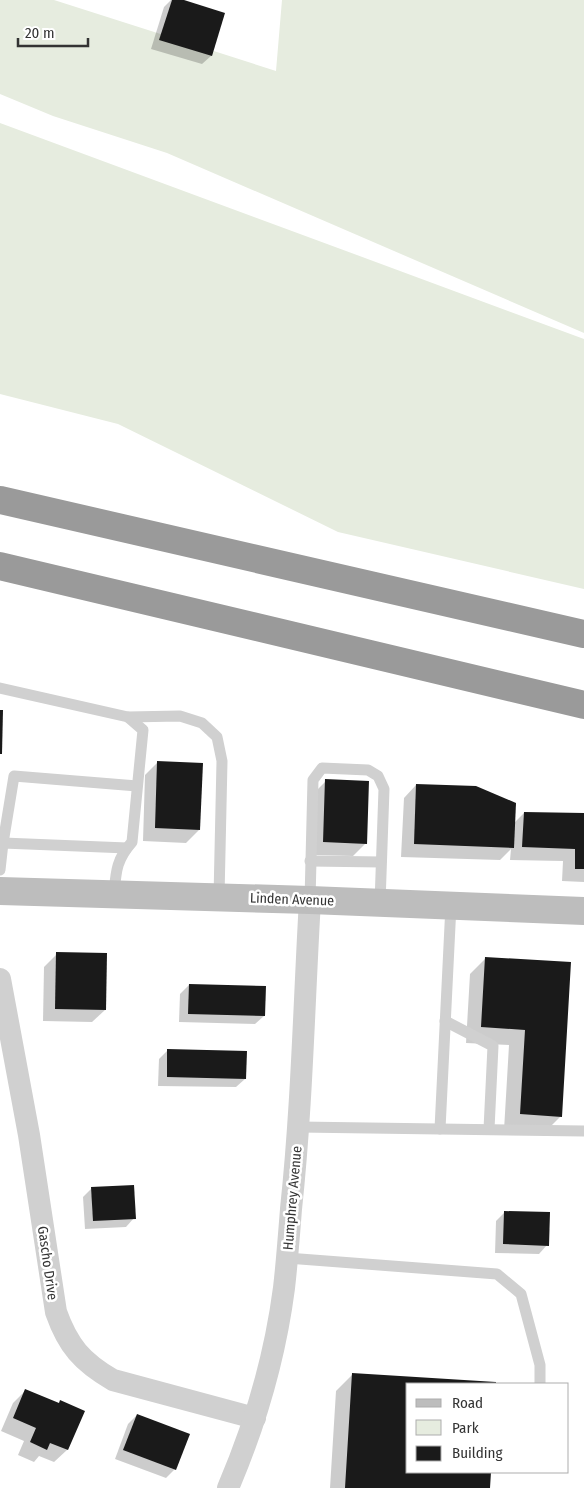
<svg xmlns="http://www.w3.org/2000/svg" width="584" height="1488" font-family="'Fira Sans Condensed',sans-serif">
<style>
.green{fill:#e6ecdf}
.shadow{fill:#0003}
.building{fill:#1a1a1a}
.lines{fill:none;stroke-linecap:round;stroke-linejoin:round}
.service{stroke:#d0d0d0;stroke-width:11}
.minor{stroke:#d0d0d0;stroke-width:22}
.secondary{stroke:#bdbdbd;stroke-width:28}
.motorway{stroke:#9a9a9a;stroke-width:28}
.labels{text-anchor:middle;stroke-width:5;stroke-linejoin:round;paint-order:stroke}
.street-label{font-size:14px;fill:#333;stroke:#fff}
</style>
<rect width="100%" height="100%" fill="#fff"/>
<g class="green">
<polygon points="0,0 54,0 276,71 282,0 584,0 584,333 167,153 53,116 0,94"/>
<polygon points="0,123 584,339 584,589 338,532 118,424 0,394"/>
</g>
<g class="shadow">
<polygon points="171,0 180,0 224,14 211,56 202,64 151,49 164,7"/>
<polygon points="158,762 199,830 186,843 143,841 145,775"/>
<polygon points="326,781 366,843 353,856 311,855 313,794"/>
<polygon points="416,785 514,823 524,813 584,815 584,882 562,881 563,861 510,860 511,849 500,860 401,857 404,798"/>
<polygon points="57,954 105,1010 92,1022 43,1021 44,967"/>
<polygon points="486,958 570,963 561,1116 545,1132 504,1130 509,1045 466,1043 470,974"/>
<polygon points="189,985 264,1016 255,1024 179,1022 180,994"/>
<polygon points="168,1050 245,1079 236,1087 158,1086 159,1059"/>
<polygon points="92,1188 134,1218 126,1227 85,1229 83,1197"/>
<polygon points="505,1212 547,1245 539,1254 495,1253 496,1221"/>
<polygon points="352,1375 495,1383 495,1384 408,1384 408,1472 490,1472 489,1488 330,1488 336,1391"/>
<polygon points="26,1390 58,1404 83,1411 67,1450 54,1462 39,1456 34,1462 18,1455 24,1441 1,1431 13,1403"/>
<polygon points="137,1415 175,1469 166,1478 115,1459 128,1424"/>
</g>
<g class="building">
<polygon points="172,0 184,0 225,13 212,56 159,40"/>
<polygon points="0,710 3,710 2,754 0,754"/>
<polygon points="157,761 203,763 200,830 155,828"/>
<polygon points="325,779 369,781 367,844 323,842"/>
<polygon points="416,784 476,786 516,803 514,848 414,844"/>
<polygon points="524,812 584,813 584,869 575,869 575,849 522,847"/>
<polygon points="56,952 107,953 106,1010 55,1009"/>
<polygon points="485,957 571,962 562,1117 520,1114 525,1030 481,1027"/>
<polygon points="189,984 266,986 265,1016 188,1014"/>
<polygon points="167,1049 247,1051 246,1079 167,1077"/>
<polygon points="134,1185 136,1219 93,1221 91,1187"/>
<polygon points="504,1211 550,1212 549,1246 503,1244"/>
<polygon points="352,1373 496,1382 496,1384 408,1384 408,1472 491,1472 490,1488 345,1488"/>
<polygon points="25,1389 59,1403 60,1400 85,1411 68,1450 50,1443 47,1450 30,1442 36,1428 13,1418"/>
<polygon points="137,1414 190,1434 176,1470 123,1450"/>
</g>
<g class="lines">
<g class="service">
<path d="M0 688 128 717 143 730 132 842C116 860 116 872 114 894"/>
<polyline points="128,717 180,716 202,723 217,737 222,761 219,897"/>
<polyline points="3,843 14,776 137,786"/>
<polyline points="310,861 381,862"/>
<polyline points="0,870 3,843 127,848"/>
<polyline points="310,900 313,780 322,768 368,770 378,776 384,789 380,903"/>
<polyline points="445,1021 493,1046 489,1129"/>
<polyline points="299,1127 584,1131"/>
<polyline points="440,1129 451,905"/>
<polyline points="287,1258 497,1274 521,1294 540,1365 540,1384"/>
</g>
<g class="minor">
<path d="M0 979 29 1135 56 1312C68 1346 82 1362 113 1380L255 1418"/>
<path d="M228 1488C255 1425 275 1357 284 1288 287 1262 289 1235 291 1209 302 1106 304 1003 310 900"/>
</g>
<polyline class="secondary" points="0,891 310,900 584,911"/>
<g class="motorway">
<polyline points="0,500 584,634"/>
<polyline points="0,566 584,705"/>
</g>
</g>
<g class="labels">
<g class="street-label">
<text transform="translate(292 899) rotate(2)" y="5">Linden Avenue</text>
<text transform="translate(292 1198) rotate(-85)" y="5">Humphrey Avenue</text>
<text transform="translate(48 1263) rotate(82)" y="5">Gascho Drive</text>
</g>
</g>
<rect x="406" y="1383" width="162" height="90" fill="#ffffff" stroke="#adadad"/>
<rect x="416" y="1399" width="25" height="8" fill="#bdbdbd" stroke="#adadad"/>
<text x="452" y="1408" font-size="15" fill="#333333">Road</text>
<rect x="416" y="1420" width="25" height="15" fill="#e6ecdf" stroke="#adadad"/>
<text x="452" y="1433" font-size="15" fill="#333333">Park</text>
<rect x="416" y="1446" width="25" height="15" fill="#1a1a1a" stroke="#adadad"/>
<text x="452" y="1458" font-size="15" fill="#333333">Building</text>
<path d="M18 38v8h70v-8" fill="none" stroke="#333333" stroke-width="2.5"/>
<text x="25" y="38" font-size="15" fill="#333333" stroke="#ffffff" stroke-width="4" paint-order="stroke">20 m</text>
</svg>
